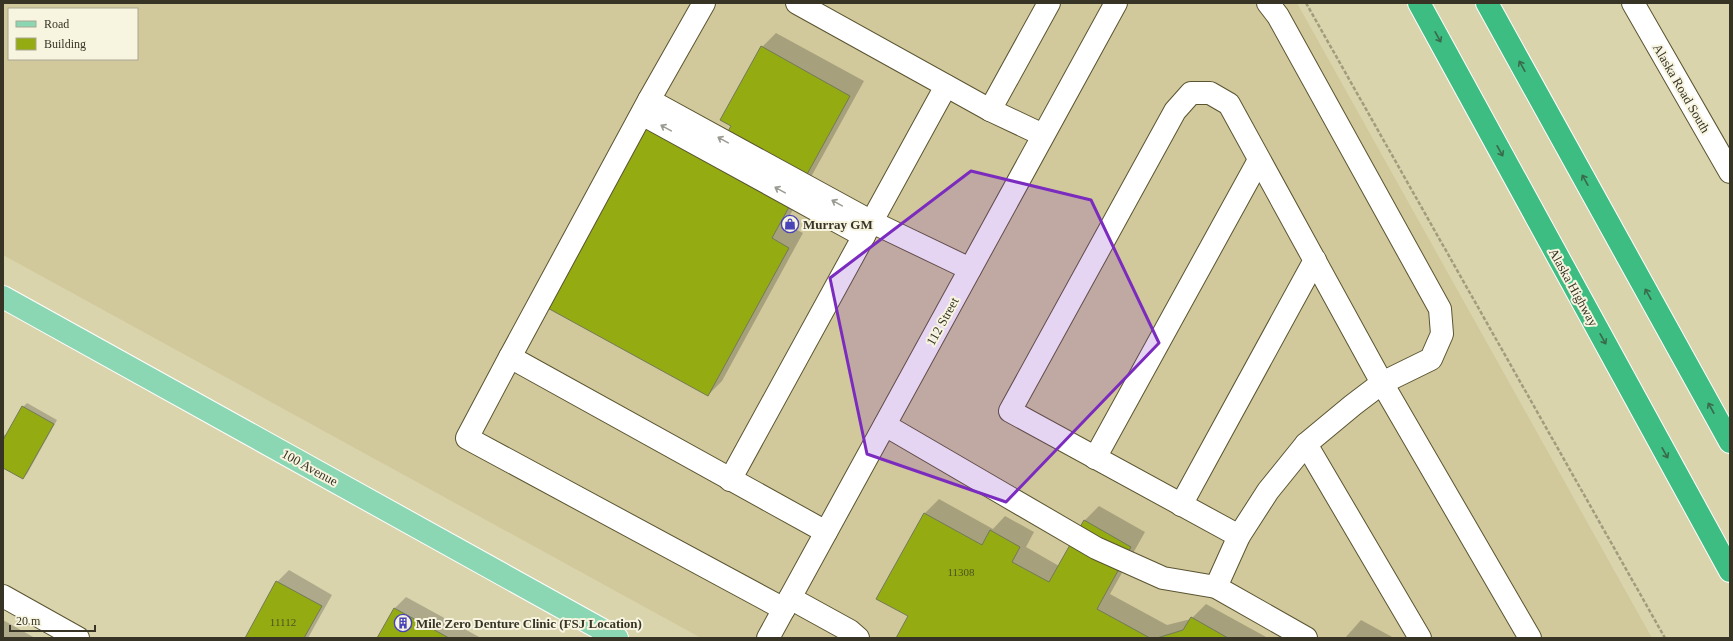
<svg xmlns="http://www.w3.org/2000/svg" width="1733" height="641" font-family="Georgia,serif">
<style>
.built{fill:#d1c99b;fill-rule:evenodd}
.shadow{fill:#0003}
.building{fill:#94ab12;stroke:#727a58}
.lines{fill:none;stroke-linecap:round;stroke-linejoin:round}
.minor-casing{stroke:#5a5431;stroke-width:24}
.major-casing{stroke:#fff;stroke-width:24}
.highway-casing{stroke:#fff;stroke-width:24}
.path{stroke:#a19c7d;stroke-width:2.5;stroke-dasharray:4 2;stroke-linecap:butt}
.minor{stroke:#fff;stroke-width:22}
.major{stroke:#8bd7b4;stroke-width:22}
.highway{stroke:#3dbd82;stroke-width:22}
.oneway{stroke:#396b4a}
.oneway2{stroke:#9b9a92}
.marked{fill:#7b2cbf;fill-opacity:0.2;stroke:#7b2cbf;stroke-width:3;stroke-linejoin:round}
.labels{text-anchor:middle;stroke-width:4;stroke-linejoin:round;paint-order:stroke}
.number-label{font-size:11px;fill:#4e5220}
.street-label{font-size:13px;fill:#373425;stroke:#f7f4e0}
.poi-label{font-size:13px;font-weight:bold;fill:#373425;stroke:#f7f4e0;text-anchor:start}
</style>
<rect width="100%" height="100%" fill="#dad4ad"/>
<path class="built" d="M3 3H1297L1652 638H701L3 255ZM9 9H137V59H9Z"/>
<g class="shadow">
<polygon points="776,33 864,81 785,224 803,233 722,381 708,395 720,147 732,125 762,47"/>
<polygon points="27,403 57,420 27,474 23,478 3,466 3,434 7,436 23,407"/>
<polygon points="939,499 993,529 1005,516 1034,532 1026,547 1059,566 1084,521 1099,506 1145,532 1110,594 1167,625 1191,619 1206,604 1268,638 898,638 910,616 878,598 925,513"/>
<polygon points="289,570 332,595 308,638 246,638 277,582"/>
<polygon points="406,597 481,638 378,638 395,608"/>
<polygon points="3,620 35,638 3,638"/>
<polygon points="1361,620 1394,638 1345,638"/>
</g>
<g class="building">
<polygon points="761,46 850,96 772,238 789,248 708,396 544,306 643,126 710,163 731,126 720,120"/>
<polygon points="22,406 54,424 23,479 3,468 3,440"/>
<polygon points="924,513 982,545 990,530 1020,547 1012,562 1049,582 1084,520 1131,547 1097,609 1150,638 896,638 908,616 876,599"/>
<polygon points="276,581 322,606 304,638 245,638"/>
<polygon points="394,608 449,638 377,638"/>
<polygon points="1191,617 1228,638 1157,638 1183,630"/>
</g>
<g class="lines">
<defs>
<g id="minor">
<polyline points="704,3 649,100 510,357 826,532"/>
<polyline points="797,3 990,110 1043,135"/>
<polyline points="1633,3 1730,172"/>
<polyline points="649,100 872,222 970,269"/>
<polyline points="990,110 1049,3"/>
<polyline points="642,114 864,236"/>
<polyline points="510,357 467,438 784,609"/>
<polyline points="885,425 1096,548 1163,578 1216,587 1306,638"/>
<polyline points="1306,444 1420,638"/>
<polyline points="1095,458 1259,160"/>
<polyline points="730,480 946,86"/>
<polyline points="1181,505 1315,260"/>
<polyline points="1239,536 1010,411 1175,111 1191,93 1210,93 1229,104 1382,383 1530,638"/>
<polyline points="1216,587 1239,536 1268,491 1306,444 1353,405 1382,383 1431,359 1442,334 1440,309 1278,16 1268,3"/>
<polyline points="3,596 78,638"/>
<polyline points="790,598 850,631 858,638"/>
<polyline points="768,638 1116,3"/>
</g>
<polyline id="major" points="3,297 617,638"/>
<g id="highway">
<polyline points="1419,3 1730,571"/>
<polyline points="1487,3 1730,442"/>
</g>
</defs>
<use href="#minor" class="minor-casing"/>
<use href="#major" class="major-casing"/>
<use href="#highway" class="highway-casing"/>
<polyline class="path" points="1306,3 1665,638"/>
<use href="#minor" class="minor"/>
<use href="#major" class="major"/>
<use href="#highway" class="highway"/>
</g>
<defs><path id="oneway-shaft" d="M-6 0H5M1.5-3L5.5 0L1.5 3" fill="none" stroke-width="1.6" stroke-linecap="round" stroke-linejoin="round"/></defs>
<g class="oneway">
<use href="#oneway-shaft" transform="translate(1438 37) rotate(61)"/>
<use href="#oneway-shaft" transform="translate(1522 66) rotate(-119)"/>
<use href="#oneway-shaft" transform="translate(1500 151) rotate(61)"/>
<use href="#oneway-shaft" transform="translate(1585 180) rotate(-119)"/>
<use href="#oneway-shaft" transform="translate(1648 294) rotate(-119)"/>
<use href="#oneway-shaft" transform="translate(1603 339) rotate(61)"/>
<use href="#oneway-shaft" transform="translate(1711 408) rotate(-119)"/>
<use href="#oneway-shaft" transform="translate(1665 453) rotate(61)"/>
</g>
<g class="oneway2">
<use href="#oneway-shaft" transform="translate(666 128) rotate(-151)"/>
<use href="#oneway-shaft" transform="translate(723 140) rotate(-151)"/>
<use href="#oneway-shaft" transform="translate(780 190) rotate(-151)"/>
<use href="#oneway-shaft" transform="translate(837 203) rotate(-151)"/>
</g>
<path class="marked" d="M971 171 1091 200 1159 343 1006 502 867 454 830 278Z"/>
<defs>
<symbol id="shop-ring" viewBox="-11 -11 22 22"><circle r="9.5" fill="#f7f4e0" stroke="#4943b9" stroke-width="1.5"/><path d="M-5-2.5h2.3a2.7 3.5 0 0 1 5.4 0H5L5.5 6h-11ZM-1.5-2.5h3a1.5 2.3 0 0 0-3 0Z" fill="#4943b9"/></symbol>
<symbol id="building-ring" viewBox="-11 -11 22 22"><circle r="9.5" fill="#f7f4e0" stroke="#4943b9" stroke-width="1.5"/><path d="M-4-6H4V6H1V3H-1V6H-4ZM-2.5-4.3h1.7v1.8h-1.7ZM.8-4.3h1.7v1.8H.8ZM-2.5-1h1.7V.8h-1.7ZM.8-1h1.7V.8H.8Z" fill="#4943b9"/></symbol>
</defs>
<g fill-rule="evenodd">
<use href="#shop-ring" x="780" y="214" width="20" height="20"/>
<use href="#building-ring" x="393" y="613" width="20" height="20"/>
</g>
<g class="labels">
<g class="number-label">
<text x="961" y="576">11308</text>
<text x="283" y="626">11112</text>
</g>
<g class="street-label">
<text transform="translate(1682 88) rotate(60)" y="5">Alaska Road South</text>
<text transform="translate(1574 287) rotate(61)" y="5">Alaska Highway</text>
<text transform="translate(942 321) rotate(-61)" y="5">112 Street</text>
<text transform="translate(310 467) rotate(29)" y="5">100 Avenue</text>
</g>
<g class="poi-label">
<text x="803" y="229">Murray GM</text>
<text x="416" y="628">Mile Zero Denture Clinic (FSJ Location)</text>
</g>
</g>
<rect width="1733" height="641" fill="none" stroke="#373425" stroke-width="8"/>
<rect x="8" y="8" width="130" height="52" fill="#f7f4e0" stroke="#aaa795"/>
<rect x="16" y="21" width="20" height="6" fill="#8bd7b4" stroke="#aaa795"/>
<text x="44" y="28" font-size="12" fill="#373425">Road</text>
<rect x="16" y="38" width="20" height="12" fill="#94ab12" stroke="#aaa795"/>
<text x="44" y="48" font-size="12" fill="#373425">Building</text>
<path d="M10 625v6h85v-6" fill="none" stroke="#373425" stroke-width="2"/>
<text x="16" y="625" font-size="12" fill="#373425" stroke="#f7f4e0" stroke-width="3" paint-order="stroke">20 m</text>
</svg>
